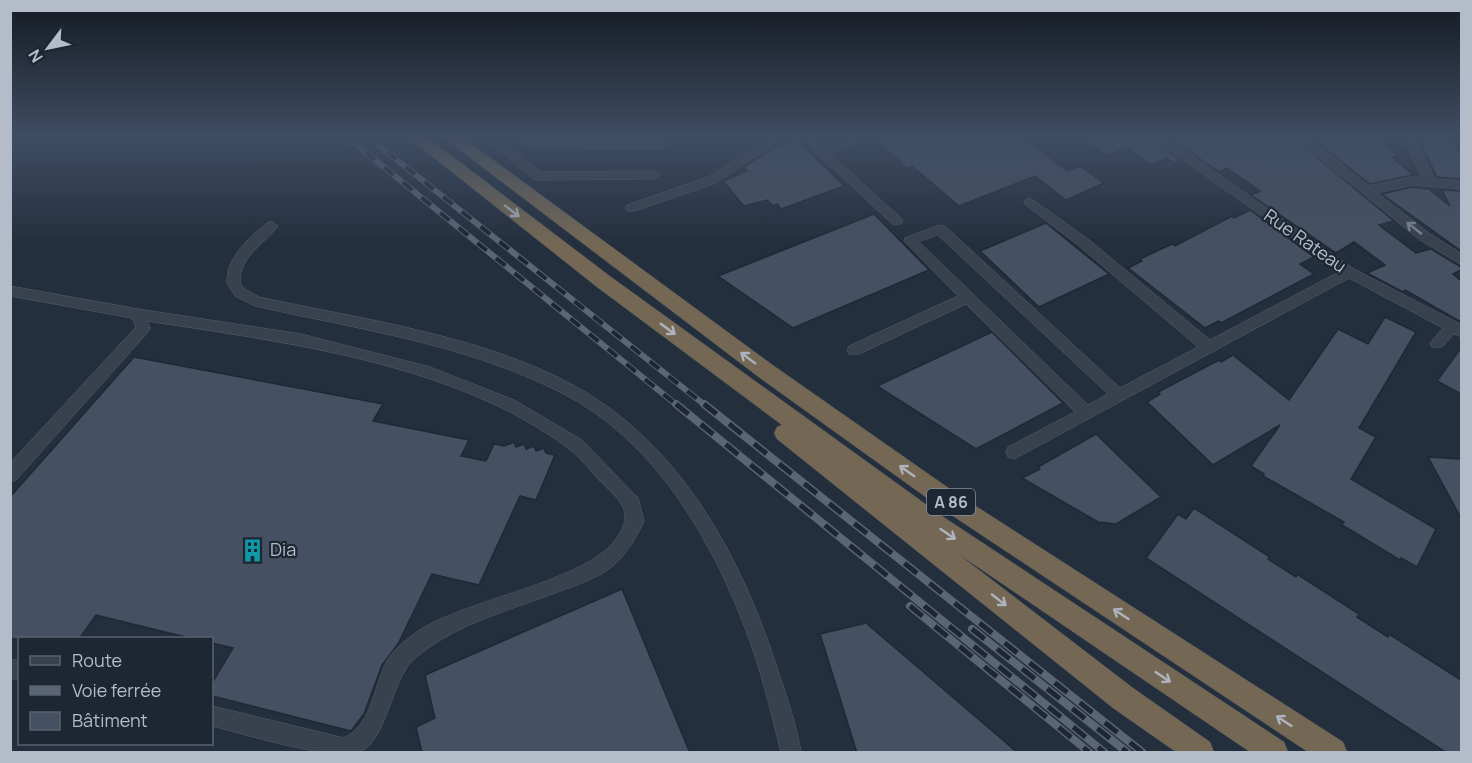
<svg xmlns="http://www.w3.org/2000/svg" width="1472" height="763" font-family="Manrope,sans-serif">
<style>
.building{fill:#455162;stroke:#1f2835;stroke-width:1.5}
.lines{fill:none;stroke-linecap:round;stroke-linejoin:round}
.minor-casing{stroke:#565f6c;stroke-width:1}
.highway-casing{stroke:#434c59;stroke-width:1}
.minor{fill:#38414e;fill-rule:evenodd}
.highway{fill:#746855;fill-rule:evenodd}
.rail-far1-casing{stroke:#5a6575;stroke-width:6}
.rail-casing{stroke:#5a6575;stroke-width:8}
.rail-far1{stroke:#1d2633;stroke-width:4;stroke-dasharray:12;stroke-linecap:butt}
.rail{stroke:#1d2633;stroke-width:5;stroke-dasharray:16;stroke-linecap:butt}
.oneway{stroke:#aeb4bd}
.oneway2{stroke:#7c8592}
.labels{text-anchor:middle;stroke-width:4.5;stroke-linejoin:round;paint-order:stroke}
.shield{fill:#1d2633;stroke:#878f9c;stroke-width:1.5}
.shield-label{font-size:16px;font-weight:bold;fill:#b4bcc9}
.street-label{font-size:18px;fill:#b4bcc9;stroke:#1d2633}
.poi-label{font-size:18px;fill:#b4bcc9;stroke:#1d2633;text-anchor:start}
</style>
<rect width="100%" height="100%" fill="#242f3e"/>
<g class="building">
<polygon points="515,137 667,137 665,151 527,149"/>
<polygon points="873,137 1023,137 1067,171 1080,166 1104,183 1066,200 1035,176 959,206 912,166 907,168"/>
<polygon points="1082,137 1150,137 1180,160 1174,163 1166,158 1151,165 1126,147 1106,156"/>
<polygon points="1169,137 1292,137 1394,221 1379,225 1416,253 1431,249 1461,267 1461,270 1453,274 1461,281 1461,322 1405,290 1403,292 1367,273 1385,265 1354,242 1336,253 1251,195 1260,191 1227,168 1219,172"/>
<polygon points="1311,137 1377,137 1399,156 1392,157 1413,175 1370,184"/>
<polygon points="1418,137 1449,137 1461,156 1461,179 1437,177"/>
<polygon points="797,139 844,186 781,209 777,204 773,206 767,200 744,206 723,181 747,171 744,167 775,147"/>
<polygon points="1412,187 1429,189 1450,206 1442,190 1461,191 1461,251 1382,194"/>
<polygon points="1250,210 1314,257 1300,264 1314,274 1221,323 1219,321 1205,328 1128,268 1142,261 1140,259 1172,244 1175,246 1232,216 1234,218"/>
<polygon points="874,214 929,270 793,328 718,276"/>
<polygon points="1046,223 1109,274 1039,307 980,251"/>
<polygon points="1385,317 1416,332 1359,428 1376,437 1351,479 1436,529 1417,567 1401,558 1400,560 1342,525 1344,522 1263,476 1264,474 1251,466 1280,425 1213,465 1147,402 1160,394 1158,392 1219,360 1221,362 1233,355 1289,400 1338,329 1368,344"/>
<polygon points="992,332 1063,403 976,449 877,386"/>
<polygon points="1461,348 1461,394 1437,381"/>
<polygon points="134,357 383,404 373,421 469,440 461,456 486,461 494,444 504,446 514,442 516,447 524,444 526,449 534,446 536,451 544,448 546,453 555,455 536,500 520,496 479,585 432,574 398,644 382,665 364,714 351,731 212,696 212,683 233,648 212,643 212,639 194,639 96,615 79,639 10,639 10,497"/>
<polygon points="1096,434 1161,497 1116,524 1098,522 1022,478 1040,469 1038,467"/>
<polygon points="1428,457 1461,459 1461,518"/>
<polygon points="1194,508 1270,557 1268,559 1296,577 1297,574 1359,614 1357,617 1388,637 1389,634 1461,680 1461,753 1447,753 1146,558 1178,514 1186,519"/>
<polygon points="622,589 690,753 422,753 416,727 435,718 425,675"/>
<polygon points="866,623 1018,753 857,753 820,634"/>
</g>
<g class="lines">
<defs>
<g id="minor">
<polygon points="485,137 497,137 540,172 654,171 660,175 654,179 537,180 533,179"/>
<polygon points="800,137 812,137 824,148 853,137 869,137 830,154 901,218 903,221 901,224 893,224"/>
<path d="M1152 137H1165L1354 269 1462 325V337L1454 334 1442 347H1432L1430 343 1443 328 1349 278 1014 459 1008 457 1006 452 1008 447 1075 412 966 304 859 354H849L847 350 849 346 958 296 904 241 905 238 940 225 945 226 1120 388 1198 347 1078 245 1026 205 1024 202 1026 199 1030 198 1088 239 1210 340 1339 272ZM938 235 1108 394 1088 405 919 242Z"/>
<polygon points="1294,137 1307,137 1369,186 1412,177 1422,178 1403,137 1415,137 1434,179 1462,181 1462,189 1412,185 1377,193 1430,234 1462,254 1462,265 1420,240"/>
<polygon points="770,138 778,138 780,140 716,183 635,211 627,211 625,208 627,205 708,177"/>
<path d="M272 222 278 226C264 245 239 256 240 283L245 289 259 297C360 319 481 335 573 385 682 444 743 560 779 674 788 699 796 726 801 752H781C772 717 764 682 752 647 717 548 658 441 560 392 465 344 358 329 255 306L235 296 227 283C226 257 249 238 267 223Z"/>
<path d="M10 286 138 309 301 334 430 367 514 400 582 440 638 498 644 521C635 540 624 559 606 571 590 581 569 588 552 594 504 612 451 626 413 660 392 679 386 743 359 752 330 761 245 734 212 726V706L344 738C375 723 373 681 390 656 396 648 409 637 418 631 467 599 585 582 616 539 637 510 618 500 598 479 589 469 580 457 569 449 456 363 284 342 147 321L150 328 148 332 16 480 10 482V463L136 327 132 318 10 296Z"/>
<polygon points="10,659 20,661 20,680 10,678"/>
</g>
<g id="highway">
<polygon points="408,137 427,137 611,277 942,516 1284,742 1288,752 1250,752 957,553 1133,688 1210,742 1214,752 1176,752 1113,708 777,439 774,433 777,427 782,425 597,287"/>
<polygon points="443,137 462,137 774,366 957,494 1343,742 1347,752 1308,752 941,508 760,378"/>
</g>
</defs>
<use href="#minor" class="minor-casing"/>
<use href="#highway" class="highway-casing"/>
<use href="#minor" class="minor"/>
<use href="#highway" class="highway"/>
<defs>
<g id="rail-far1">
<polyline points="347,137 678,406"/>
<polyline points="368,137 706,406"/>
</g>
<g id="rail">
<polyline points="676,404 1104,752"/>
<polyline points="704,404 1142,752"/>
<polyline points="910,606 1089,752"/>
<polyline points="972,629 1127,752"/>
</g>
</defs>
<use href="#rail-far1" class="rail-far1-casing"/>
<use href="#rail" class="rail-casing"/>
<use href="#rail-far1" class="rail-far1"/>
<use href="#rail" class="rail"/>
</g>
<defs><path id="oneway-shaft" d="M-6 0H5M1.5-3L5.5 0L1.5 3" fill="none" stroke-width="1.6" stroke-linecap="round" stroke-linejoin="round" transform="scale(1.5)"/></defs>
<g class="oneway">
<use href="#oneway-shaft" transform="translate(512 211) rotate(38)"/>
<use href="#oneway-shaft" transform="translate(668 329) rotate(36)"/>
<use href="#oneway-shaft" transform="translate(748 358) rotate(-143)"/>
<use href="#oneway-shaft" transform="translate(907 471) rotate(-145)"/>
<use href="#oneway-shaft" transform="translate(948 534) rotate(34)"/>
<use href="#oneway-shaft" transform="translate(999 600) rotate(38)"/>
<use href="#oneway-shaft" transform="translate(1121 614) rotate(-147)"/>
<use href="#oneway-shaft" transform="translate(1163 677) rotate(34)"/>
<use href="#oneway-shaft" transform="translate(1284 721) rotate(-147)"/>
</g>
<use class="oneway2" href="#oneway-shaft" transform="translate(1414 228) rotate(-142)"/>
<linearGradient id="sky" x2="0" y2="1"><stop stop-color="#141a22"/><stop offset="0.56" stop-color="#3f4d63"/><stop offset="1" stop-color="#3f4d63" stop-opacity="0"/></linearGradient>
<rect width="1472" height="244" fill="url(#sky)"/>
<defs>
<symbol id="building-bare" viewBox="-9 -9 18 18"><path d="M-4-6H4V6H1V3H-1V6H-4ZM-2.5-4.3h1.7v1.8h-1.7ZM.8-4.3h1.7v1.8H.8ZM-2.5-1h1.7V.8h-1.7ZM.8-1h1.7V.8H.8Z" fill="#0f9aa8" stroke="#1d2633" stroke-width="2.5" paint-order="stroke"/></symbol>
</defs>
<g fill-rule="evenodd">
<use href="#building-bare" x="236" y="534" width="33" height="33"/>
</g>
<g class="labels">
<rect class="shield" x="927" y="489" width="48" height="26" rx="4.5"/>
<g class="shield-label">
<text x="951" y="508">A 86</text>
</g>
<g class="street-label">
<text transform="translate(1305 241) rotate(35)" y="6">Rue Rateau</text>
</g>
<g class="poi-label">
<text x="270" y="556">Dia</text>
</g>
</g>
<rect width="1472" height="763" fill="none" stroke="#b4bcc9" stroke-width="24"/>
<rect x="18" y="637" width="195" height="108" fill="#1d2633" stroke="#59626f" stroke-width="1.5"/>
<rect x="30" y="656" width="30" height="9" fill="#38414e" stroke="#59626f" stroke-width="1.5"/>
<text x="72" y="667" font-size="18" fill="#b4bcc9">Route</text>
<rect x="30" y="686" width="30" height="9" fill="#5a6575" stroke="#59626f" stroke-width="1.5"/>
<text x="72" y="697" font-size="18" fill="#b4bcc9">Voie ferrée</text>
<rect x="30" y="712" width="30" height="18" fill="#455162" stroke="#59626f" stroke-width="1.5"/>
<text x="72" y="727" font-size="18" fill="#b4bcc9">Bâtiment</text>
<g transform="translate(48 48) rotate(238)" stroke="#1d2633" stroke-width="4.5" paint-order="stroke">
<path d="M0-4.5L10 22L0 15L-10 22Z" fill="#b4bcc9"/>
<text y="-9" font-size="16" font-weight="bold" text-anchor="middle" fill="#b4bcc9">N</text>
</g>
</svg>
